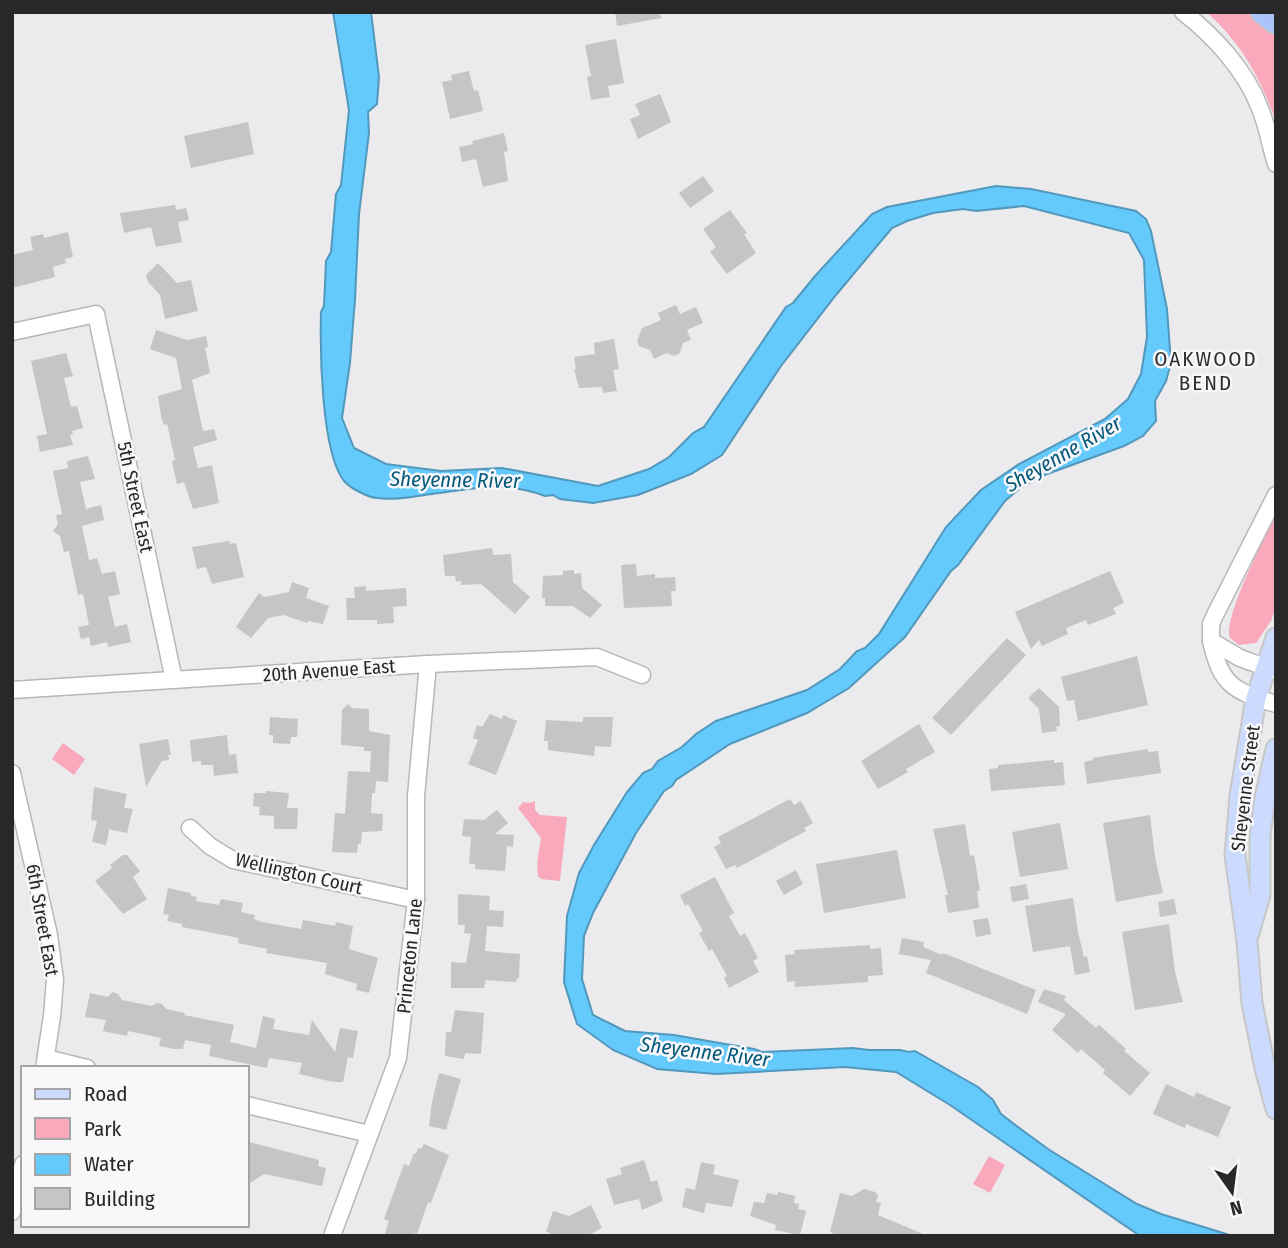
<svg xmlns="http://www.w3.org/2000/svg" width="1288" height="1248" font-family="'Fira Sans Condensed',sans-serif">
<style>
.green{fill:#f9a9bb}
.water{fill:#64c9fb;stroke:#5298bc;stroke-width:2}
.building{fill:#c6c4c6}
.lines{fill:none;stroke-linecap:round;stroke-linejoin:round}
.minor-casing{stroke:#b7b6b9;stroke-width:19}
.major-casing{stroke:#c7c7c7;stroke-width:23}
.highway-casing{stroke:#c7c7c7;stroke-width:26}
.minor{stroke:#fff;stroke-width:16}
.major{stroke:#ccdbfd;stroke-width:19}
.highway{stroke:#aac3fb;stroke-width:23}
.labels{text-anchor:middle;stroke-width:5;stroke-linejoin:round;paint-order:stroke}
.street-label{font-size:19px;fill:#282729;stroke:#f8f7fa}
.neighbourhood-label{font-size:21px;letter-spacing:2px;fill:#2f2e31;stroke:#f8f7fa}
.water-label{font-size:21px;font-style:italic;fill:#05597b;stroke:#f8f7fa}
</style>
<rect width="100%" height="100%" fill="#ebeaed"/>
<g class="green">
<path d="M1206 12H1246L1276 33V122C1261 79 1241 42 1206 12Z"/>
<path d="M1276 515V607L1271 621 1256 643 1239 645 1230 638C1222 619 1265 537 1276 515Z"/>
<polygon points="63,743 85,759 74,775 52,759"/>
<path d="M535 801V810L540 815 567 817 560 881 541 879 538 876C536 863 539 851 541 838L518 808 523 802 529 803Z"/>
<polygon points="989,1156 1005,1165 990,1193 973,1184"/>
</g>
<path class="water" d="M333 12H371L379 77 377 104 368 112 369 133 359 214 355 299 350 363 342 418 354 448 386 464 441 471 502 468 598 486 649 469 669 457 693 433 704 427 786 307 793 303 815 276 872 214 887 207 996 186 1031 189 1136 211 1146 219 1151 231 1167 309 1171 363 1166 381 1155 401 1156 421 1143 436 1124 446 1039 477 1019 489 1005 501 958 565 951 571 905 637 849 688 807 713 730 744 676 780 672 786 664 791 636 833 593 913 584 936 582 979 593 1015 625 1031 674 1035 754 1049 762 1052 853 1048 869 1050H900L909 1052 915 1051 978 1087 993 1100 1001 1114 1018 1127 1048 1149 1137 1204 1161 1214 1233 1236H1140L950 1105 896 1072 845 1067 716 1074 657 1069 613 1050 577 1024 564 982 567 916 579 873 594 845 627 792 643 773 652 769 658 761 682 747 696 734 716 721 807 690 840 669 857 651 865 648 879 634 946 527 981 490 1019 464 1105 419 1128 399 1141 374 1147 337 1144 260 1129 233 1024 206 976 211 963 209 933 213 907 221 892 228 836 295 781 366 722 455 691 474 638 495 593 503 560 499 553 495 545 496C508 482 479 487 440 493 420 495 397 501 377 498 367 497 350 488 344 481 321 452 320 349 321 312L324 306 326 261 331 252 336 194 341 185 349 110Z"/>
<g class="building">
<polygon points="615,12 660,12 661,18 617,26"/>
<polygon points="616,39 624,83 608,86 610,97 591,100 587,77 591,76 585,45"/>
<polygon points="469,71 474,91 478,90 483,111 450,119 442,82 452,80 451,75"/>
<polygon points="660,94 671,122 638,139 630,119 640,115 635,104"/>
<polygon points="248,122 254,154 191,168 184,136"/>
<polygon points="504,133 508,151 504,152 508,181 483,187 476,159 462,162 459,147 473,144 472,141"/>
<polygon points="703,176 714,191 690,208 679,193"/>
<polygon points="175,205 176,210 186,208 189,220 178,222 182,242 156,247 151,227 124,233 120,213"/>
<polygon points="730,210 747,233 744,234 756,253 727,274 710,252 716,247 703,229"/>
<polygon points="68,232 73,257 65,259 66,263 53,267 55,277 12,288 12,255 33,250 30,237 43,234 44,238"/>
<polygon points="158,263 177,283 191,280 198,311 165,319 160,295 148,282 146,275"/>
<polygon points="676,305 680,314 696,307 703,323 687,330 691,340 683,343 680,353 674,356 667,353 654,359 650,350 639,346 637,341 642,328 661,320 658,313"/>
<polygon points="156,330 187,340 206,336 208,347 205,348 210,373 192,380 203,431 214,429 217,440 193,447 198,468 212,465 219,503 193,509 184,482 177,484 172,461 175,460 167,424 164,425 161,416 158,396 182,389 176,358 150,349"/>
<polygon points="614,339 619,369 613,370 617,391 603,393 602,387 579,388 574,369 576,369 574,357 595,354 594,343"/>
<polygon points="66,353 73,376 64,378 71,407 77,406 83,428 72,431 73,434 70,435 73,445 40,452 37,436 47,434 31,361"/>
<polygon points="88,456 95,479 80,482 86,509 101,505 104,520 82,526 89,560 97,558 102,574 115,571 120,594 108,597 115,627 127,624 131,642 108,647 107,642 91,646 89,637 81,639 78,627 89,625 83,594 78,595 69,551 64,552 60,536 53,531 58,524 56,515 62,514 53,471 68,468 67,461"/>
<polygon points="229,541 230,544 236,543 244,577 212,584 206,567 197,569 192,547"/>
<polygon points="492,548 493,555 511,554 513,582 530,597 515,614 481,584 461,585 461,581 456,582 455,576 445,576 443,555"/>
<polygon points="636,564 637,576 655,574 655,578 675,577 676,591 671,591 672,606 624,608 621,565"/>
<polygon points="574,570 574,574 581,573 582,588 602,605 590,618 573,606 545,606 545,598 542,598 543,576 563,575 563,571"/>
<polygon points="1110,571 1124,603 1113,608 1116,614 1088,625 1086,620 1066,628 1068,634 1042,646 1039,640 1031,649 1015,612"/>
<polygon points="292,582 309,588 306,598 329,606 323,624 308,621 307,623 284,615 268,618 251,638 236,627 259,593 264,597 289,592"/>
<polygon points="366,586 366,591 406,588 407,606 393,607 394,623 377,624 377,620 347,620 346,598 355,598 354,587"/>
<polygon points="1007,638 1026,655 951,735 932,718"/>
<polygon points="1137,656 1148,705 1078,721 1074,700 1067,701 1061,677"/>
<polygon points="1039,688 1059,707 1060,726 1056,727 1057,731 1042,733 1039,709 1028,698"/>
<polygon points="348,704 352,708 369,709 369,731 390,735 388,782 376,781 375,793 372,793 371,813 383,814 382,831 362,832 361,844 358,844 357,853 332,852 335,813 345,814 348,771 370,772 371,751 364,751 364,747 341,745 342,710"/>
<polygon points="490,714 502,719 503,715 517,721 496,775 468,764 478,740 473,738 477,725 482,727"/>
<polygon points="270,717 298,719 297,737 291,737 290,744 273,743 273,735 269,735"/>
<polygon points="583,717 613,717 611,747 595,746 594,756 548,750 548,741 544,741 546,720 583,722"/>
<polygon points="919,724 935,752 906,769 908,772 878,789 861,761"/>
<polygon points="227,735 229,755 236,754 238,773 214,776 213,765 201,765 201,761 192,762 190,740"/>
<polygon points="168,739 171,755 168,755 169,760 162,761 146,787 139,744"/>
<polygon points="1148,749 1148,752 1158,751 1161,773 1087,784 1084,762 1093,760 1092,758"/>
<polygon points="1054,760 1054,763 1063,762 1065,785 991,791 989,769 998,768 998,765"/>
<polygon points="94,787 127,794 124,808 133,809 127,833 108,829 109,831 106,845 92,842 97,821 91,820"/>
<polygon points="266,791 289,793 287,808 298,808 297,829 274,829 274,816 259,815 260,807 253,806 254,793 266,793"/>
<polygon points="790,799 794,805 801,801 813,823 804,828 806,831 737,868 735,865 726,869 714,847 721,843 718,837"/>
<polygon points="497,810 508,823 495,834 514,835 513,847 507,846 505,871 475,869 475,864 469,864 471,837 462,836 464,819 484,820"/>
<polygon points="1150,815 1155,857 1163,893 1116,902 1103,823"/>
<polygon points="1060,823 1068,869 1020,877 1012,832"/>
<polygon points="965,824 970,856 974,855 980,891 977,891 979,908 948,913 945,895 948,895 933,829"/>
<polygon points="897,850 906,898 824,913 816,864"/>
<polygon points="123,855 127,855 140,871 133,877 147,899 123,914 95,881 112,868 110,865"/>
<polygon points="796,870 803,884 784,895 776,881"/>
<polygon points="715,877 734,913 729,916 740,936 745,933 758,958 753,961 759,972 729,988 724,978 727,976 712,949 709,951 699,933 703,931 688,904 685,906 680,895"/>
<polygon points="1026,884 1029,899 1012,902 1010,887"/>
<polygon points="168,888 191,893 191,896 197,897 196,901 219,905 221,899 243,903 241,912 255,915 254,919 262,922 301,929 303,920 335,926 336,922 353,926 349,949 378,958 369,993 356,990 357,984 325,974 327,963 266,953 267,949 238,943 239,938 182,927 182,924 167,921 169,915 163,914"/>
<polygon points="458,894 490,896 489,910 504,911 503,927 487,926 485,951 520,954 519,977 515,982 486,980 484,988 451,988 451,962 466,963 471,934 464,933 465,925 458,925"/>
<polygon points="1073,898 1078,932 1084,957 1087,956 1090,972 1075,975 1070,946 1033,952 1025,906"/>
<polygon points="1174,899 1177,914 1160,917 1158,902"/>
<polygon points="988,918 991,934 976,937 973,920"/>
<polygon points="1169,924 1175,972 1183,1002 1135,1010 1122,932"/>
<polygon points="902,938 924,942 923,947 942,955 943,953 1036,990 1027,1014 926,973 931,960 899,954"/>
<polygon points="870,945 870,949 881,948 883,975 868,976 868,982 795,987 795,981 787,982 785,955 795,954 794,950"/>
<polygon points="1044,989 1066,996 1064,1000 1096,1028 1099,1025 1126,1049 1124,1051 1150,1073 1130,1096 1103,1073 1105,1070 1081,1049 1078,1053 1052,1030 1066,1014 1038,1002"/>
<polygon points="113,992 118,994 122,1000 152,1006 157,1003 162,1004 166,1009 185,1013 184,1015 234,1025 230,1042 256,1048 263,1016 275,1019 273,1029 309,1035 312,1020 335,1052 340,1028 358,1031 353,1058 348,1057 343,1082 333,1082 299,1074 302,1063 269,1058 267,1068 209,1056 211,1045 185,1040 183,1049 174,1049 159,1046 161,1038 128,1031 127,1036 103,1031 106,1020 85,1017 90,993 107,997"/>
<polygon points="455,1010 484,1013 481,1054 465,1053 464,1059 445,1056 446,1032 451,1032"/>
<polygon points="439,1073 461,1079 446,1130 429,1126 432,1102"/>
<polygon points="1166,1084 1194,1097 1196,1092 1231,1107 1218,1137 1186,1124 1185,1128 1153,1114"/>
<polygon points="249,1142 319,1160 318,1166 326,1168 322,1186 264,1174 247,1185 247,1154"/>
<polygon points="424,1144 449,1155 431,1203 428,1202 417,1234 414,1233 413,1236 384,1236 389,1221 384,1219 404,1164 409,1166 414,1153 416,1154 418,1148 421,1149"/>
<polygon points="644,1160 651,1182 657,1180 663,1201 642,1210 639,1199 614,1205 606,1179 622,1174 620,1168"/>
<polygon points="701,1162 715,1165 713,1174 739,1180 732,1207 706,1203 704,1213 682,1207 686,1188 695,1190"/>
<polygon points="864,1189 875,1192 878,1196 876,1202 881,1203 878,1215 928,1236 832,1236 833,1233 830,1232 840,1193 852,1196"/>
<polygon points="778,1192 795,1196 794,1203 799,1204 798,1209 806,1211 800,1235 775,1230 776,1225 750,1216 754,1202 764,1203 767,1193 777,1195"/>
<polygon points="591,1205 602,1228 587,1236 549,1236 550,1233 546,1232 553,1211 569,1216"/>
</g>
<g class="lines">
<defs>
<g id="minor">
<path d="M1183 12C1214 36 1245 70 1259 106 1267 124 1270 145 1276 164"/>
<polyline points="12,332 96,314 174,680"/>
<polyline points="1211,641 1211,624 1215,615 1276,495"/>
<path d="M1276 671 1240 658 1211 641C1221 685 1233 691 1276 704"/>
<polyline points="12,690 428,664 597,657 642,675"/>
<polyline points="12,773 49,935 55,980 52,1016 44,1068"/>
<polyline points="190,828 210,846 233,860 416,900"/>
<polyline points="46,1058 87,1068"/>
<polyline points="247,1105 369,1134"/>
<polyline points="12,1212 23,1164"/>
<polyline points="332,1236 398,1058 416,900 416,796 428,664"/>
</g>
<g id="major">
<polyline points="1276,638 1256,698 1240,796 1235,855 1247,941 1252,1003 1265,1068 1276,1109"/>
<polyline points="1249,933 1260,895 1260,835 1265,798 1276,749"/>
</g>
<polyline id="highway" points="1263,12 1276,22"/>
</defs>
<use href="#minor" class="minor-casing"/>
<use href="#major" class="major-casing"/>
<use href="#highway" class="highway-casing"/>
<use href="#minor" class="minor"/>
<use href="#major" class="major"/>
<use href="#highway" class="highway"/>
</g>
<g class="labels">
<g class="street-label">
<text transform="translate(136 497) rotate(78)" y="7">5th Street East</text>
<text transform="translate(329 670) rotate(-4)" y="7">20th Avenue East</text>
<text transform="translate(1245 788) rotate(-83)" y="7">Sheyenne Street</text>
<text transform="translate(299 873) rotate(13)" y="7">Wellington Court</text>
<text transform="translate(43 920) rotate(80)" y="7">6th Street East</text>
<text transform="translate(409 956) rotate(-84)" y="7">Princeton Lane</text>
</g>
<g class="neighbourhood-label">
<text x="1206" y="366">OAKWOOD<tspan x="1206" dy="24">BEND</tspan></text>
</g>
<g class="water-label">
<text transform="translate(1063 454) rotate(-30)" y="7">Sheyenne River</text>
<text transform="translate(455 480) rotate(1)" y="7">Sheyenne River</text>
<text transform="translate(705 1052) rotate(7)" y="7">Sheyenne River</text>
</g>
</g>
<rect width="1288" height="1248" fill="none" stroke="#282729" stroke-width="28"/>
<rect x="21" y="1066" width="228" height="161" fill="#f8f7fa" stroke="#a5a4a6" stroke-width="2"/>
<rect x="35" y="1089" width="35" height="10" fill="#ccdbfd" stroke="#a5a4a6" stroke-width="2"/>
<text x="84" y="1101" font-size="21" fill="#282729">Road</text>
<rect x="35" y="1118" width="35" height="21" fill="#f9a9bb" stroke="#a5a4a6" stroke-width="2"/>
<text x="84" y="1136" font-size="21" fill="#282729">Park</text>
<rect x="35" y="1154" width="35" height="21" fill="#64c9fb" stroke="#a5a4a6" stroke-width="2"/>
<text x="84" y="1171" font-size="21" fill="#282729">Water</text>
<rect x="35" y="1188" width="35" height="21" fill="#c6c4c6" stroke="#a5a4a6" stroke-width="2"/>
<text x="84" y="1206" font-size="21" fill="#282729">Building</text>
<g transform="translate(1232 1192) rotate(166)" stroke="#f8f7fa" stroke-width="5" paint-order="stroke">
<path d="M0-5L12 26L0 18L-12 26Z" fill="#282729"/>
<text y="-10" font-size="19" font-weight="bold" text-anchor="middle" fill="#282729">N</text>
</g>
</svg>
